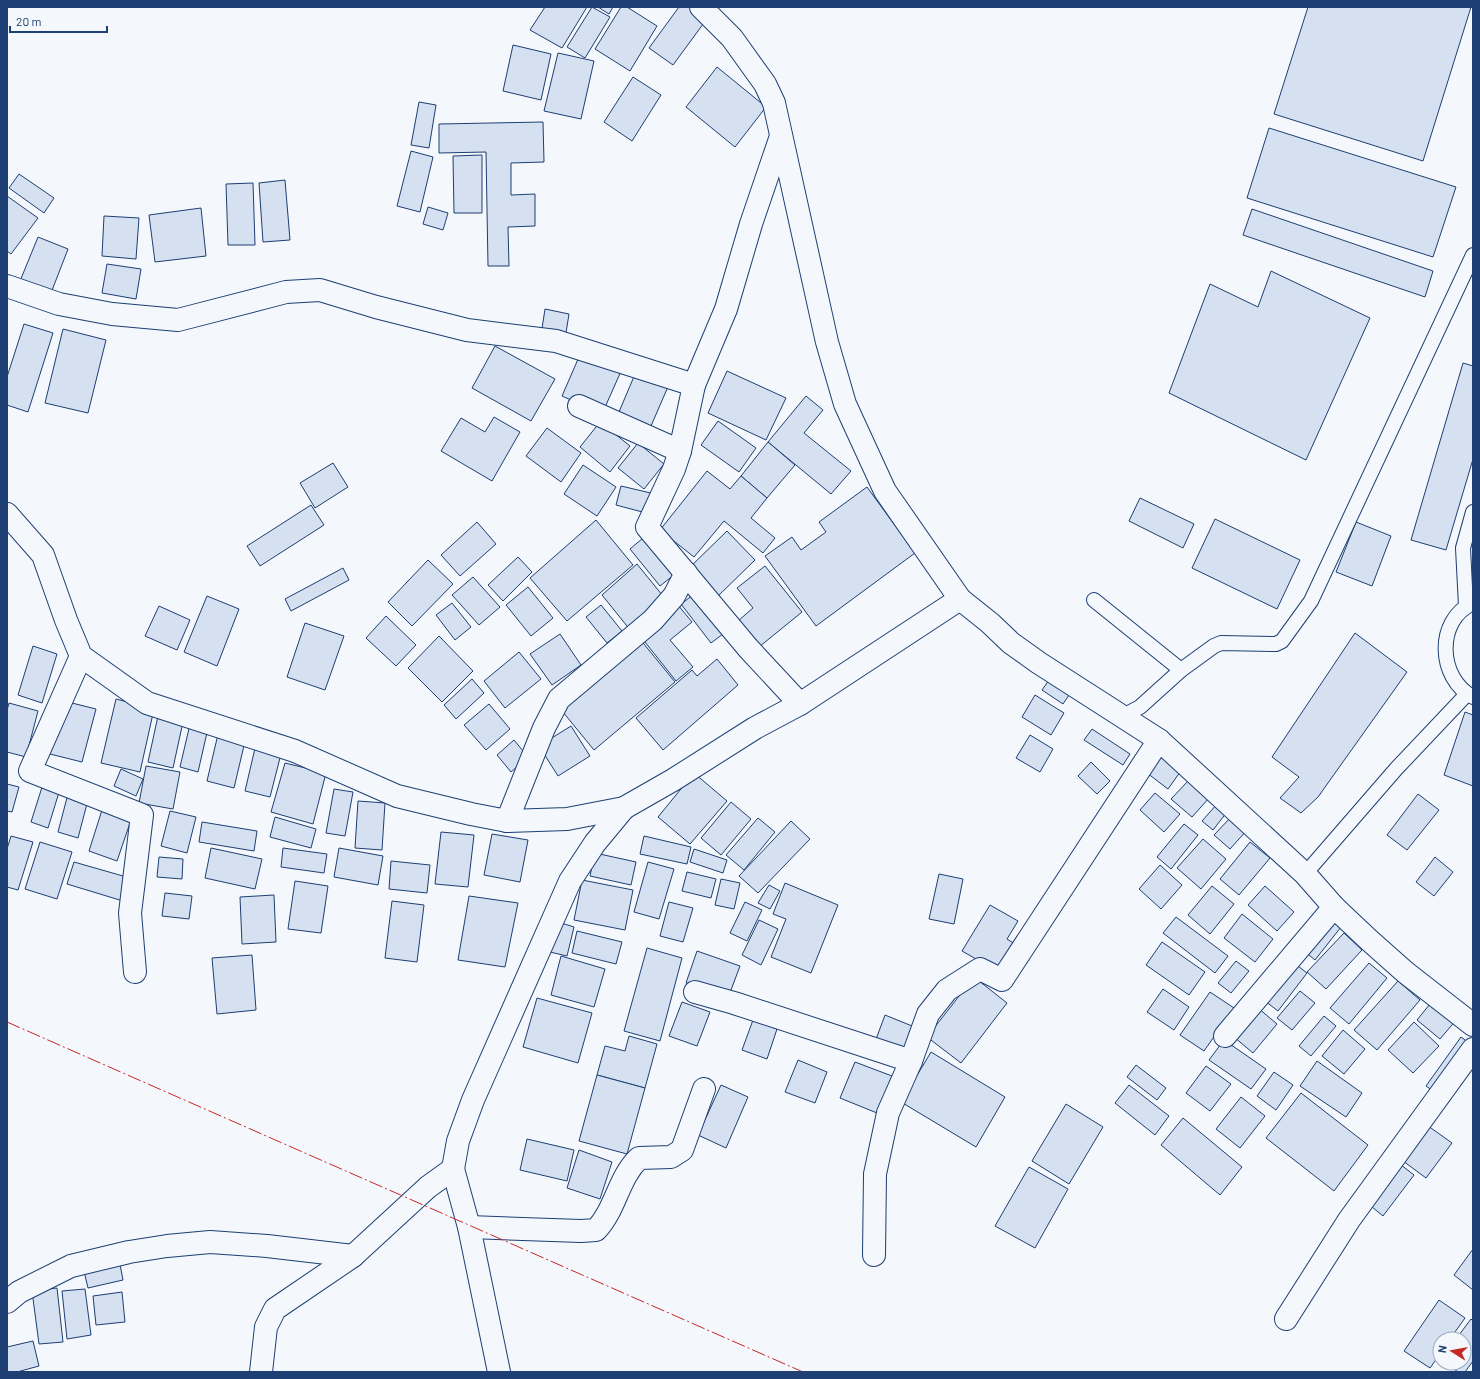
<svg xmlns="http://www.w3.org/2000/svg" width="1480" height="1379" font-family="Barlow,sans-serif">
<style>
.building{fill:#d5e0f0;stroke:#1d3f73}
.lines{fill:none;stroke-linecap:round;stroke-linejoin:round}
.lane-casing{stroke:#1d3f73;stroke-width:16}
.street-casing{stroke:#1d3f73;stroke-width:24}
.secondary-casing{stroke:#1d3f73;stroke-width:24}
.lane{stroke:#f4f7fb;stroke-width:14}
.street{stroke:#f4f7fb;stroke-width:22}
.secondary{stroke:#f4f7fb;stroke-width:22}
.power{stroke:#c62828;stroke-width:1;stroke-dasharray:14 3 2 3;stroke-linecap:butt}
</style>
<rect width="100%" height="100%" fill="#f4f7fb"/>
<g class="building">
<polygon points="545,7 587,7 562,48 530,30"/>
<polygon points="592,7 610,17 585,58 567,47"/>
<polygon points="598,7 613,7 609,14"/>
<polygon points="621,7 627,7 657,26 630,71 595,49"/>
<polygon points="679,7 697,7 709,16 673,65 649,48"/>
<polygon points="1308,7 1471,7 1423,161 1274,114"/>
<polygon points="513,45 551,54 541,100 503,91"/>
<polygon points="558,53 594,61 581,119 544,111"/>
<polygon points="717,67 766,107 735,147 686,107"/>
<polygon points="633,77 661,95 632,141 604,122"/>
<polygon points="419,102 436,105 429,148 411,145"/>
<polygon points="543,122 544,162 511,163 511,195 535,194 535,226 508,227 509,266 488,266 486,152 439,153 439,124"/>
<polygon points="1269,128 1456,187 1433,257 1247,198"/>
<polygon points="411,151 433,157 420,212 397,206"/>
<polygon points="482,155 482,213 454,213 453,156"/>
<polygon points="19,174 54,198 44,213 9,188"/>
<polygon points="285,180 290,240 263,242 259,183"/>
<polygon points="253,183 255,245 228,245 226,184"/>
<polygon points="7,196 38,218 11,254 7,251"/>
<polygon points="428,207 448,213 443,230 423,224"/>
<polygon points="201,208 206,256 155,262 149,215"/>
<polygon points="1252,209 1433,271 1425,297 1243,235"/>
<polygon points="104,216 139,218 136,259 102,256"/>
<polygon points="38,237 68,249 51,293 20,281"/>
<polygon points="107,264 141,269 136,299 102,293"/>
<polygon points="1271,271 1370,318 1306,460 1169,393 1210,284 1258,307"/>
<polygon points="545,309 569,314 565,339 541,335"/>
<polygon points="24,324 53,333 28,412 7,405 7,377"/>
<polygon points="63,329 106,340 88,413 45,403"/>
<polygon points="495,346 555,379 531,421 472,388"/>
<polygon points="582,350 622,369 602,414 562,396"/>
<polygon points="1463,363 1473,366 1473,459 1446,550 1411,540"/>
<polygon points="638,367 670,382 648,433 616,419"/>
<polygon points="727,371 786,398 766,440 708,413"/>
<polygon points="806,396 823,410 804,433 851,471 831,494 768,442"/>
<polygon points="494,417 520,432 492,481 441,451 461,418 485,432"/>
<polygon points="718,421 756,448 739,472 701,445"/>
<polygon points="600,422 630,446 610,472 580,447"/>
<polygon points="547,428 581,453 561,482 526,456"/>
<polygon points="768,442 795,465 767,498 741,476"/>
<polygon points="638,443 664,464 644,489 618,468"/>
<polygon points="333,463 348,487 315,508 300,483"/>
<polygon points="583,465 616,487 597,516 564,494"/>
<polygon points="707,471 730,489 741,476 767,498 751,518 775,538 763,553 724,521 694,557 660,530"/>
<polygon points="621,486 655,494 650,514 616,505"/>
<polygon points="867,487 915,553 816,626 765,556 792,537 801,550 826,532 819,522"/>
<polygon points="1140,498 1194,524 1183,548 1129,521"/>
<polygon points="311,505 324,525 260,566 247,546"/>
<polygon points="1215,519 1300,560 1277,609 1192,568"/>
<polygon points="596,520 633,565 567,621 530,578"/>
<polygon points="477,522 496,544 460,576 441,555"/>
<polygon points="1356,522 1391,536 1372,586 1336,572"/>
<polygon points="727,531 755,560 716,598 688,569"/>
<polygon points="649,533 680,570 660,586 630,549"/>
<polygon points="518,557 532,572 503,601 488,585"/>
<polygon points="428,560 453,584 412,626 388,602"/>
<polygon points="637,564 667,601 631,631 602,595"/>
<polygon points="765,566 802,612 759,647 738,621 753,608 737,588"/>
<polygon points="343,568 349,580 291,611 285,599"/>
<polygon points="473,577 500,607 479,625 452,595"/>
<polygon points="528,587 553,618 531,636 506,605"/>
<polygon points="697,592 727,631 711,643 681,604"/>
<polygon points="207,596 239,609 217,666 184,652"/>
<polygon points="452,603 471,627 455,640 436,615"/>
<polygon points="601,605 622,631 607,643 586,617"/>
<polygon points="678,605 692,622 670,640 693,667 676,681 641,637"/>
<polygon points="159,606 190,620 177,650 145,636"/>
<polygon points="386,616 416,645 396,666 366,638"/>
<polygon points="305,623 344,636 325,690 287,677"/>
<polygon points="1355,633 1407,672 1318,797 1301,813 1280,798 1299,777 1272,757"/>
<polygon points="560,634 581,665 552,685 530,654"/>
<polygon points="439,636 473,671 442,702 408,668"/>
<polygon points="639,638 675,682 594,750 558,706"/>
<polygon points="33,646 57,654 42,703 18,695"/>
<polygon points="519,652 541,679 505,708 484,681"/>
<polygon points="717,659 738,685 663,750 636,718 692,670 697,676"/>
<polygon points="1054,673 1075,686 1063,704 1042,690"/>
<polygon points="472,679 484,693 456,719 444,705"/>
<polygon points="1035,695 1064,713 1051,735 1022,717"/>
<polygon points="116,699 154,709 140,772 101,763"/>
<polygon points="64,701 96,709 82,762 50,754"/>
<polygon points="9,703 38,711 26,757 7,752 7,710"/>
<polygon points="489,704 510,729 486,750 464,725"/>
<polygon points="1465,712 1473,715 1473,786 1444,775"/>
<polygon points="158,716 183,722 173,768 148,762"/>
<polygon points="191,720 209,724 198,772 180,767"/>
<polygon points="571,726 590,756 558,776 539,746"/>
<polygon points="1092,729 1130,754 1123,765 1084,740"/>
<polygon points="219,730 246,737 234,788 207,781"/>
<polygon points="1030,735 1053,749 1040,772 1016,758"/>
<polygon points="514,740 528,757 511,772 497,755"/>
<polygon points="256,744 282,750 270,797 245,791"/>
<polygon points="1162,752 1183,768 1168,789 1147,773"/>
<polygon points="1091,762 1110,781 1097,794 1078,776"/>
<polygon points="285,763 326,773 313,824 271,812"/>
<polygon points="146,766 180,772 173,809 139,803"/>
<polygon points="121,769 143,779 136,796 114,786"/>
<polygon points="694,773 727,801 690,844 658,817"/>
<polygon points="1189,780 1209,798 1192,817 1171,799"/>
<polygon points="7,784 19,787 12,812 7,811"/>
<polygon points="43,784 60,789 48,828 31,822"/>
<polygon points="334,789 353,792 345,836 326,833"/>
<polygon points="69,790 89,796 78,838 58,832"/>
<polygon points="1155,793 1180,814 1164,832 1140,810"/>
<polygon points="1418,794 1439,810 1407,850 1387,835"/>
<polygon points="358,801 385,803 382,850 355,848"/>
<polygon points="731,802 751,819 721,855 701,838"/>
<polygon points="1217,804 1227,812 1213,830 1202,821"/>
<polygon points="102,810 131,820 117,861 89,851"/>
<polygon points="170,811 196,817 187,853 161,846"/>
<polygon points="1232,816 1247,830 1230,849 1214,835"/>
<polygon points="275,817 316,829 311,848 270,837"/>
<polygon points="758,818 775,832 744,870 726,855"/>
<polygon points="791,821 810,839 758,893 739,876"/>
<polygon points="202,822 257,831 254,851 199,842"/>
<polygon points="1184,824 1198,835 1171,869 1157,857"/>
<polygon points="441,832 474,835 468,887 435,884"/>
<polygon points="492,834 528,840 520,882 484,875"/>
<polygon points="11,836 33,842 18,890 7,887 7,849"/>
<polygon points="644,836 691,847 687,864 640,854"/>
<polygon points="1203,839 1226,859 1201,889 1177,868"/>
<polygon points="40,842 72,852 57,899 25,889"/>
<polygon points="1250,842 1270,858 1239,895 1220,879"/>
<polygon points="211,848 262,859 255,889 205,878"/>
<polygon points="283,848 327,854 324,873 281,867"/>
<polygon points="339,848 383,856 378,885 334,877"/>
<polygon points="694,849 727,860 723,873 690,862"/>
<polygon points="595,853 636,862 631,885 590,876"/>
<polygon points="159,857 183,859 182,879 157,877"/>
<polygon points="1435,857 1453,872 1434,896 1416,882"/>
<polygon points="391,861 430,865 427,893 389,889"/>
<polygon points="74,862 130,878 123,901 67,884"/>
<polygon points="648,862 674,869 659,919 634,912"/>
<polygon points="1160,865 1182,885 1161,909 1139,889"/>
<polygon points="687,872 716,879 711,898 682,891"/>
<polygon points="939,874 963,879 954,924 929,919"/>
<polygon points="721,879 740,883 734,909 715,905"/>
<polygon points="582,880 633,890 625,930 574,920"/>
<polygon points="295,881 328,886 321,933 288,929"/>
<polygon points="785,883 838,905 811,973 771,957 786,919 773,914"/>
<polygon points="769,885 780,891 770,909 758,903"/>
<polygon points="1212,886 1234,904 1210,934 1188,915"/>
<polygon points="1265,886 1294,912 1277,931 1248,905"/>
<polygon points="165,893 192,896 189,919 162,916"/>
<polygon points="274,895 276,942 242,944 240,897"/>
<polygon points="469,896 518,903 505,967 458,960"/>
<polygon points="392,901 424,905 417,962 385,958"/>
<polygon points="669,902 693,908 683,942 660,936"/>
<polygon points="745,902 762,910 747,941 730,933"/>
<polygon points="990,905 1018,921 1007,939 1015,944 999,972 962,951"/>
<polygon points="1242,914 1273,939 1255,962 1224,938"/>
<polygon points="1176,917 1228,956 1215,973 1163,933"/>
<polygon points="1330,918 1341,927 1315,960 1304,951"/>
<polygon points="759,920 778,929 761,965 742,955"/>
<polygon points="558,922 574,927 567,956 550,952"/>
<polygon points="577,931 622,942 616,964 572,953"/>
<polygon points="1344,933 1362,950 1326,989 1307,972"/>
<polygon points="1162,942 1205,972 1189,995 1146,965"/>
<polygon points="647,948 682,958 660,1041 624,1031"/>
<polygon points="697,951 740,966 728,998 686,983"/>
<polygon points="252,955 256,1010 217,1014 212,958"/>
<polygon points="561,956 605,969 594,1007 551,995"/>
<polygon points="1236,961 1249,971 1231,993 1218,983"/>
<polygon points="1294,963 1307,973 1278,1011 1265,1001"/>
<polygon points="1369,963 1387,978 1349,1024 1330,1008"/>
<polygon points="974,977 1007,1003 961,1063 927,1037"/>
<polygon points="1398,981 1420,1000 1377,1050 1354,1030"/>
<polygon points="1163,989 1189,1007 1174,1030 1147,1012"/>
<polygon points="1300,991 1315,1003 1292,1030 1277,1018"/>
<polygon points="1210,992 1234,1008 1204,1051 1180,1035"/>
<polygon points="537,998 592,1013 578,1063 523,1047"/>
<polygon points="1434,999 1457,1019 1440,1039 1417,1020"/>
<polygon points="682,1002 710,1012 697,1046 669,1036"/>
<polygon points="1258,1008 1277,1024 1253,1053 1234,1037"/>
<polygon points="885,1015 917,1028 906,1054 875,1042"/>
<polygon points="1324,1016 1336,1026 1311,1056 1299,1046"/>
<polygon points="753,1020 777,1029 767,1059 742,1050"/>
<polygon points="1414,1022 1439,1046 1413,1073 1388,1050"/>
<polygon points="1343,1030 1365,1049 1344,1074 1322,1056"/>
<polygon points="629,1036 657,1044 645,1088 597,1075 605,1046 625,1051"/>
<polygon points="1461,1037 1473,1046 1439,1095 1426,1086"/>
<polygon points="1224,1040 1266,1069 1251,1089 1209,1060"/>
<polygon points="931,1052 1005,1097 976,1147 901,1102"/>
<polygon points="798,1060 827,1072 815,1103 785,1092"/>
<polygon points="1317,1061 1362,1093 1346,1117 1300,1086"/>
<polygon points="855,1062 892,1076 877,1113 840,1098"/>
<polygon points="1136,1065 1166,1088 1157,1100 1127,1077"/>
<polygon points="1206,1066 1231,1084 1210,1111 1186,1093"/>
<polygon points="1274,1072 1293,1085 1276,1110 1257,1096"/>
<polygon points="597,1075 645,1088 627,1154 579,1141"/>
<polygon points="721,1085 748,1097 726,1148 698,1135"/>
<polygon points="1129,1085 1169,1116 1155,1135 1115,1103"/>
<polygon points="1301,1093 1368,1145 1334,1191 1266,1138"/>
<polygon points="1241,1097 1265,1116 1240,1148 1216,1129"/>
<polygon points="1066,1104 1103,1127 1069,1184 1032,1161"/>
<polygon points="1183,1118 1242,1167 1220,1195 1161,1145"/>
<polygon points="1424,1123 1452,1143 1426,1178 1399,1158"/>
<polygon points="527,1139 574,1150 567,1181 520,1170"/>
<polygon points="579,1150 612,1162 600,1199 567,1188"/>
<polygon points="1396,1161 1414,1175 1383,1216 1366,1202"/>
<polygon points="1029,1167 1068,1189 1035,1248 995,1226"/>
<polygon points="1473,1249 1473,1290 1454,1275"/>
<polygon points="119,1259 123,1280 88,1288 83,1267"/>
<polygon points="57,1288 63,1342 39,1344 32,1291"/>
<polygon points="85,1289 91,1335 67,1339 62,1291"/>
<polygon points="122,1292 125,1322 96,1325 93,1296"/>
<polygon points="1439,1300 1465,1318 1450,1339 1440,1339 1440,1354 1430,1368 1404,1351"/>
<polygon points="1471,1319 1473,1321 1473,1361 1465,1372 1458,1372 1446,1363 1464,1363 1464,1339 1456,1339"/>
<polygon points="33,1341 39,1366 17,1372 7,1372 7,1347"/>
</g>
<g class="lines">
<defs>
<g id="lane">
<polyline points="1094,600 1181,670"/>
<path d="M1473 603C1435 620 1438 679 1473 697"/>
<polyline points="1466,606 1463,548 1473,512"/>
<polyline points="1123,716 1140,707 1181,670 1214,646 1221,643 1276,644 1282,641 1311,601 1473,255"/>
<polyline points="1305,874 1396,769 1467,694"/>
</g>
<g id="street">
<polyline points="7,286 59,304 112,314 178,320 286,292 320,290 376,307 467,330 556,341 694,385 726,309 751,224 781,136"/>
<polyline points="694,385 680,451 674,469 647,527 748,648 800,704"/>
<polyline points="579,406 680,451"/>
<polyline points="81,656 30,771 142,815 130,913 135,972"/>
<polyline points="507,821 544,728 559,699 653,620 674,596 686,573"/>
<polyline points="695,992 734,1003 911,1061"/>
<polyline points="1225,1036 1334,907"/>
<polyline points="453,1169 469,1227 499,1372"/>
<path d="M469 1227 581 1231 596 1230C616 1209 618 1178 639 1158L671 1157 682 1150 704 1089"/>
<polyline points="874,1255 875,1174 888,1113 911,1061 928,1014 947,990 980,969 1002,980 1159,740"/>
<polyline points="7,1302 19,1292 71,1266 129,1252 167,1246 210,1242 267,1246 353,1256"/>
<polyline points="1286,1319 1349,1220 1473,1049"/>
<polyline points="261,1372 266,1327 275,1309 353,1256 428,1187 453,1169 458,1141 473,1100 570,881 595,843 624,808"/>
</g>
<g id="secondary">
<polyline points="701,7 732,38 765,84 774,103 827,342 845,404 885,491 960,599 990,623 1011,643 1039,663 1159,740 1305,874 1334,907 1369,940 1405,972 1473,1025"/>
<polyline points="7,514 43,555 66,620 81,656 147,703 295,751 397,796 471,814 507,821 567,819 624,808 673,780 755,728 800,704 960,599"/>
</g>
</defs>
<use href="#lane" class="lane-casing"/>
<use href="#street" class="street-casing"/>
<use href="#secondary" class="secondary-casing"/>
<use href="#lane" class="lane"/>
<use href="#street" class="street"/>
<use href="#secondary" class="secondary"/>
<polyline class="power" points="7,1022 803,1372"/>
</g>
<rect width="1480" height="1379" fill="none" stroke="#1d3f73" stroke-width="16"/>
<g transform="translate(1452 1351) rotate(281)"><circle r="19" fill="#f4f7fb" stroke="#9eadc5"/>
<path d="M0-3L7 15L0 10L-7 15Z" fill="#c62828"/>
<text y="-6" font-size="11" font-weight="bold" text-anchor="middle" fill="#1d3f73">N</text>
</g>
<path d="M10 26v6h97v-6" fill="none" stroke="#1d3f73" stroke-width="2"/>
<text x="16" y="26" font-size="12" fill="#1d3f73" stroke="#f4f7fb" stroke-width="3" paint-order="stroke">20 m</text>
</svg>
